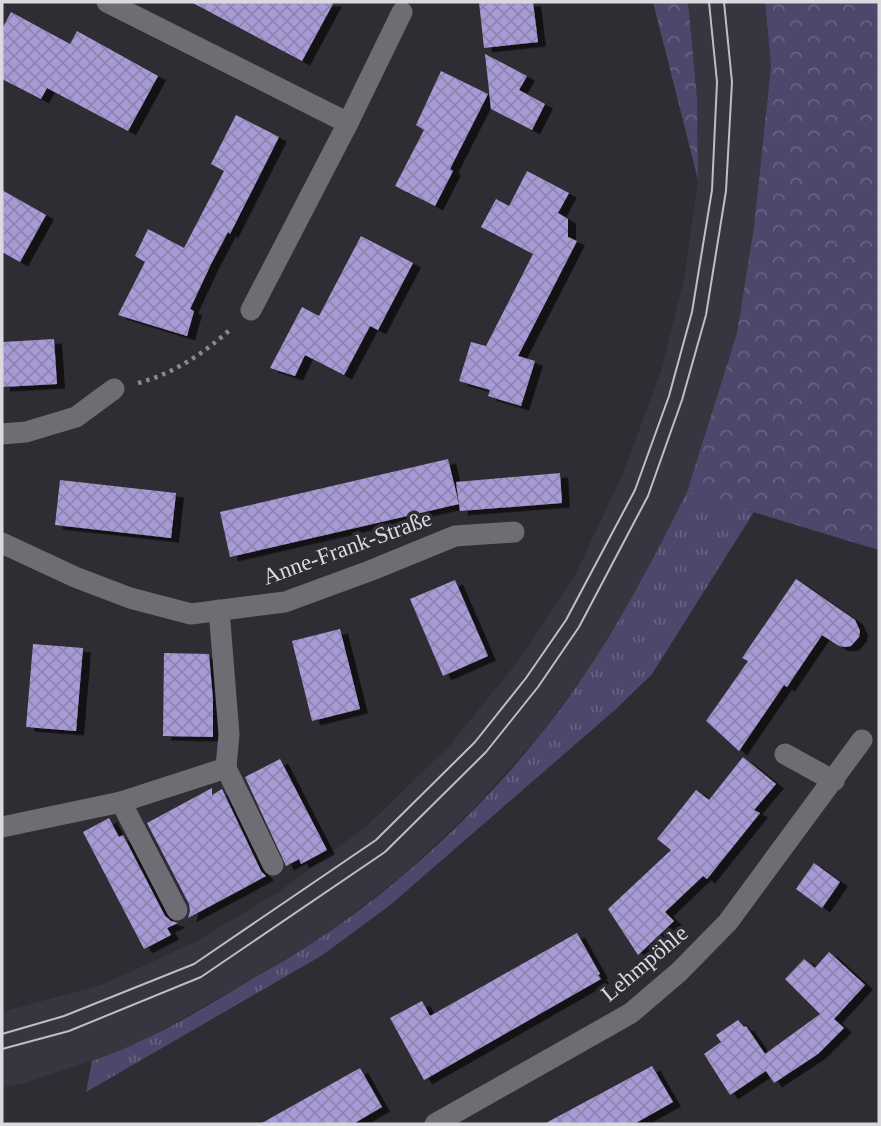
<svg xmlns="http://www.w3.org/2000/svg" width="881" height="1126" font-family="'Times New Roman',serif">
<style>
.built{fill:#373540}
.grass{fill:url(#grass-tufts)}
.forest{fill:url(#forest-crowns)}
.building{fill:url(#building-cross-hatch);filter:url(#shadow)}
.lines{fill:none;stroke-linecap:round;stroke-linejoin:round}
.path{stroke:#89888d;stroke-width:4.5;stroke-dasharray:3.5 5;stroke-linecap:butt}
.minor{stroke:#6e6d73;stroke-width:21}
.tram{stroke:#bfbec2;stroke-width:2}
.labels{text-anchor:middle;stroke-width:7;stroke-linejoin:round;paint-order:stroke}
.street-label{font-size:23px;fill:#dad9dd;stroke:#2e2d33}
</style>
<defs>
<pattern id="grass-tufts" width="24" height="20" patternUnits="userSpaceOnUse" patternTransform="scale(1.75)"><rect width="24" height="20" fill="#4f476b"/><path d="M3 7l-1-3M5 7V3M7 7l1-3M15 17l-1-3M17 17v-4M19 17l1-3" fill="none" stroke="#686180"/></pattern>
<pattern id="forest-crowns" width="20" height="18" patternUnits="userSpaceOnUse" patternTransform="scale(1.75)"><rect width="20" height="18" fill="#4f476b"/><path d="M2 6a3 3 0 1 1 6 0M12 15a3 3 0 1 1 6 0" fill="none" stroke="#686180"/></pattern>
<pattern id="building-cross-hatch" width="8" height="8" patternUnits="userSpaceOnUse" patternTransform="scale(1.75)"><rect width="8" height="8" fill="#a79ad5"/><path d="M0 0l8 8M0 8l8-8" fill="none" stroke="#8e84b0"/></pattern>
<filter id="shadow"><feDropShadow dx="8" dy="4.5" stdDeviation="0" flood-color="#0009"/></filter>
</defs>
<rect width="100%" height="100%" fill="#2e2d33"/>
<polygon class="built" points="688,2 765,2 771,66 754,227 737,333 687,492 638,589 583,678 539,736 472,810 403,875 321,938 228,993 130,1048 25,1083 2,1088 2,1012 104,984 197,941 283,889 370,823 450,745 519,660 574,577 623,474 662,368 684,280 698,180 697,98"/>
<path class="grass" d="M687 492 754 512 652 674 616 709 389 906 321 956 86 1092 92 1061C148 1042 201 1010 252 979 275 966 298 953 320 938 418 873 517 775 583 677 623 618 655 556 687 492Z"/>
<g class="forest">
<polygon points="653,2 688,2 697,98 698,180"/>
<polygon points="765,2 879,2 879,550 687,492 737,333 754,227 771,66"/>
</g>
<g class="building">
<polygon points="191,2 334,2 302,61"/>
<polygon points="479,2 533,2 538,42 484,48"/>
<polygon points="11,12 70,44 77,31 158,76 128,131 47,88 41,99 2,79 2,29"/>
<polygon points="485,54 527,76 519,90 545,104 532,130 491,109"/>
<polygon points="441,71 488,94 450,169 453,171 435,206 395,186 424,130 416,125"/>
<polygon points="236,115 279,137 230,234 228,232 211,264 190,309 194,311 187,336 118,315 145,262 135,256 148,229 184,248 224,171 211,164"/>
<polygon points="527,171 569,193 558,213 568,219 568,237 577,241 518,356 535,361 521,406 488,396 490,390 459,381 471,342 486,346 533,254 481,227 496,199 509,206"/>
<polygon points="2,190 46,215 20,262 2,252"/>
<polygon points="361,236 413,263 378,330 370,326 344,375 305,355 295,376 270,368 302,307 319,316"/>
<polygon points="54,339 57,384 2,387 2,342"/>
<polygon points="448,459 459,504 230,557 220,512"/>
<polygon points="560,473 562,503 460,511 456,482"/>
<polygon points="60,480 176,493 171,538 55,525"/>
<polygon points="796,579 855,620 860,631 859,637 851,646 845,647 839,646 822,635 787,687 784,685 739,751 706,721 748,661 742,658"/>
<polygon points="455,580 488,656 443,676 410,599"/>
<polygon points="340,629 360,709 312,721 292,641"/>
<polygon points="33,644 83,648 76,731 26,727"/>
<polygon points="164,653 209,654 213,700 213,737 163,736"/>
<polygon points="743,757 776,784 754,810 760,813 707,879 703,876 665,912 674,921 638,955 608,909 671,850 657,839 696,790 709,800"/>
<polygon points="280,759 327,850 301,864 299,859 286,866 245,777"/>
<polygon points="212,788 212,795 222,789 261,871 266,876 188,918 190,911 189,904 147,823"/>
<polygon points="109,818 119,837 123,835 165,916 171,921 178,923 167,928 171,935 144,949 83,832"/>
<polygon points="814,863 840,882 822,908 796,889"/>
<polygon points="577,933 600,974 598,975 601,979 424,1080 390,1018 422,1001 430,1016"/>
<polygon points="829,952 865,985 834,1019 844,1028 818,1054 774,1083 766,1071 730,1095 704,1054 721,1042 716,1035 738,1020 744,1027 746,1026 765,1054 820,1014 785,979 804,959 815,968"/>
<polygon points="652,1066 673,1102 634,1124 544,1124"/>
<polygon points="360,1068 382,1107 353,1124 260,1124"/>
</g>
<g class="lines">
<path class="path" d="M138 383C175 373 204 353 232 328"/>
<g class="minor">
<polyline points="107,2 348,123"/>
<polyline points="251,310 348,123 402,12"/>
<polyline points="2,434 26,432 76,417 114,389"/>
<polyline points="2,543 75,577 130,598 191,614 285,602 372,570 455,536 514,532"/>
<polyline points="785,754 834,781"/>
<polyline points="226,768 273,865"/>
<polyline points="121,802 177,910"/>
<polyline points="2,827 121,802 226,768 229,734 219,610"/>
<polyline points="435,1124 631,1013 679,972 728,922 862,740"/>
</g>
<g class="tram">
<polyline points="2,1034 64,1016 194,964 376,840 475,742 526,678 566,620 635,490 669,396 692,312 712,190 717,82 709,2"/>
<polyline points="2,1049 69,1031 201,977 385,852 486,752 538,687 579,627 648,496 682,400 706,315 726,191 732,82 724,2"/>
</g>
</g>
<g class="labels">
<g class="street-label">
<text transform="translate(347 547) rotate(-20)" y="8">Anne-Frank-Straße</text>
<text transform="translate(644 963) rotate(-40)" y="8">Lehmpöhle</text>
</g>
</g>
<rect width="881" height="1126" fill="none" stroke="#dad9dd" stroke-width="7"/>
</svg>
